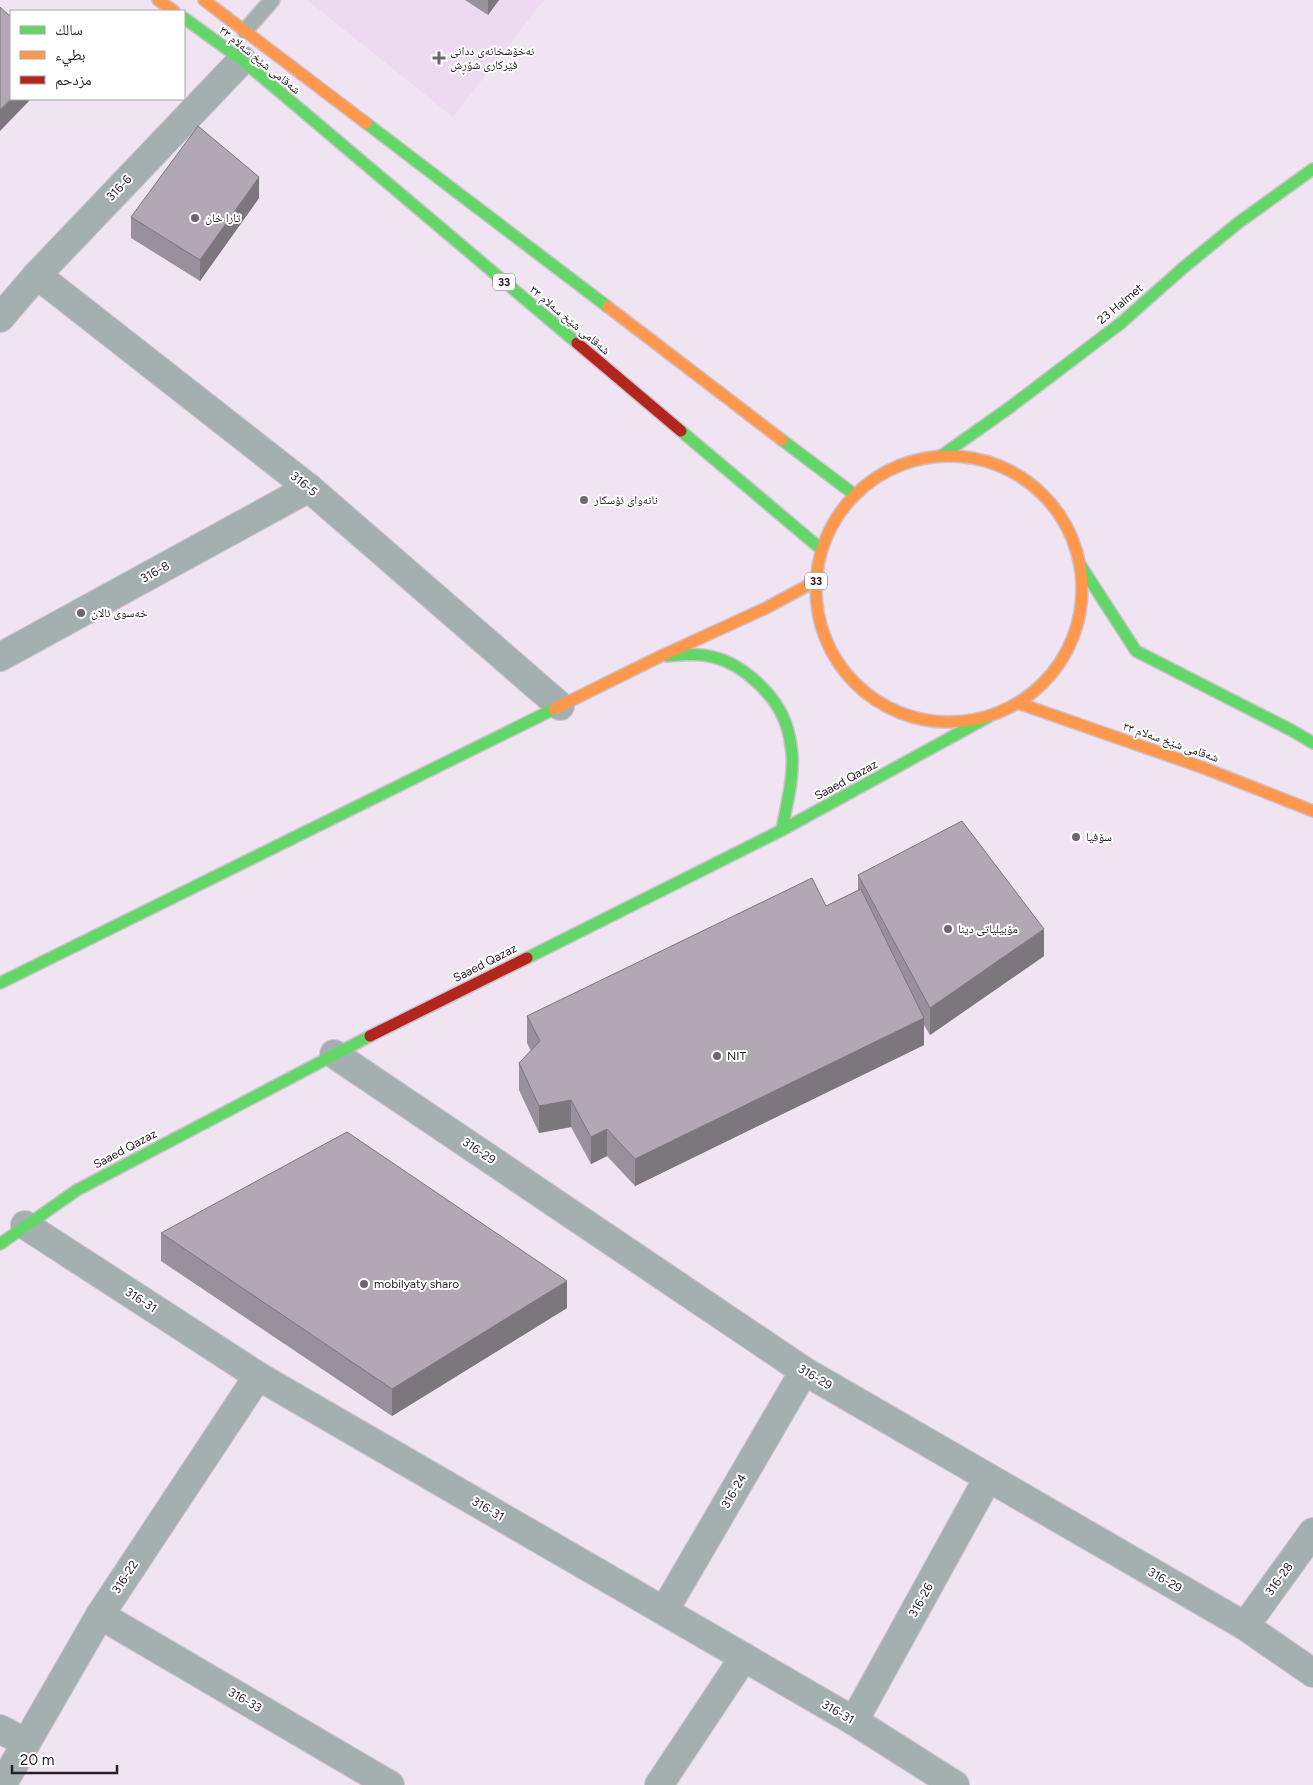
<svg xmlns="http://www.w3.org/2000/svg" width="1313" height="1785" font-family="Figtree,'Noto Naskh Arabic',sans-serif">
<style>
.built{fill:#eddaf1}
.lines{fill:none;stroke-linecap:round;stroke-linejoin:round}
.lane-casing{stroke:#cbc2cd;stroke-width:18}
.street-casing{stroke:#cbc2cd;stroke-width:30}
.fast-casing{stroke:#cbc2cd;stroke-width:14}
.slow-casing{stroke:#cbc2cd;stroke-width:14}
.jam-casing{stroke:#cbc2cd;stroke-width:14}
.lane{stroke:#a4b0b0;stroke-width:15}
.street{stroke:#a4b0b0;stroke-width:28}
.fast{stroke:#63d668;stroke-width:11}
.slow{stroke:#ff974d;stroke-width:11}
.jam{stroke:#b3261e;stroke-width:11}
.wall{fill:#98909a}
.shaded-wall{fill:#7c767d}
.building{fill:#b1a8b3;stroke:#7c767d}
.poi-dot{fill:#6e656f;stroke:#fff;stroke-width:2}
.labels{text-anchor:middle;stroke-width:4;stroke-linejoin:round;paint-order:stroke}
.shield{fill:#fff;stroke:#686369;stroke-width:1}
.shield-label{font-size:11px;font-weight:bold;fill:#282029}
.poi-label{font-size:12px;fill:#282029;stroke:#fff;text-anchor:start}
.street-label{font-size:12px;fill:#282029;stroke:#fff}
</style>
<rect width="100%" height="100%" fill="#f0e4f2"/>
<polygon class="built" points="307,0 544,0 453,117"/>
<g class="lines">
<defs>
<polyline id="lane" points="245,31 272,0"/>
<g id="street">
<polyline points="37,275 309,488 560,706"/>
<polyline points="0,318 37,275 242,60"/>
<polyline points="0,657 309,488"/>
<polyline points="334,1054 804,1371 1245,1626 1313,1673"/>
<polyline points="25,1225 258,1376 854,1721 955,1785"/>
<polyline points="664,1611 804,1371"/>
<polyline points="100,1615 390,1785"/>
<polyline points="1245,1626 1313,1532"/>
<polyline points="854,1721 988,1478"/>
<polyline points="0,1729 26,1743"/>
<polyline points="2,1785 100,1615 258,1376"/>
<polyline points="659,1785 744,1657"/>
</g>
<g id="fast">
<polyline points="184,18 242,60 577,343"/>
<polyline points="366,123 608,307"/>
<polyline points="681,431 821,549"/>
<polyline points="782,440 855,495"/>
<polyline points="941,456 1009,408 1121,323 1183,268 1238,223 1313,169"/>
<polyline points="1081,566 1136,651 1291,730 1313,743"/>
<path d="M667 656C682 655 697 653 713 657 743 664 776 695 786 724 789 733 791 745 792 754 794 779 786 806 782 830"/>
<polyline points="527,958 782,830 988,717"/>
<polyline points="0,983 554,709"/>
<polyline points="0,1244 77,1190 370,1036"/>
</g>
<g id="slow">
<polyline points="158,0 174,11"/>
<polyline points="204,0 366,123"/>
<polyline points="608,307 782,440"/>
<circle cx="949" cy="589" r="133"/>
<polyline points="1018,703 1204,768 1313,811"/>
<polyline points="554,709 659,657 766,608 816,581"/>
</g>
<g id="jam">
<polyline points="577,343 681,431"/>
<polyline points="370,1036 527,958"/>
</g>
</defs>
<use href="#lane" class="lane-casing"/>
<use href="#street" class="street-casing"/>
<use href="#fast" class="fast-casing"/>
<use href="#slow" class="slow-casing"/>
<use href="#jam" class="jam-casing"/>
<use href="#lane" class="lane"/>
<use href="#street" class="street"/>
<use href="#fast" class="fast"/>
<use href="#slow" class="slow"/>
<use href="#jam" class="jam"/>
</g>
<g class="wall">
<polygon points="465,0 499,0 488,15"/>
<polygon points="259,198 200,281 131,238 131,217"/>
<polygon points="858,875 1044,956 930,1035 924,1025 924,1045 635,1186 607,1156 591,1164 571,1127 539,1133 519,1090 519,1063 531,1051 527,1043 527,1016 826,906 858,890"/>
<polygon points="161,1233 567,1308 392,1416 161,1261"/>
</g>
<g class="shaded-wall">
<polygon points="488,0 499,0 488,15"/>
<polygon points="11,99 31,99 0,131 0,110"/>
<polygon points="259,177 259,198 200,281 200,260"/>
<polygon points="1044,929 1044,956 930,1035 930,1008"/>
<polygon points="924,1018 924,1045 635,1186 635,1159"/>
<polygon points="571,1100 571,1127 539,1133 539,1106"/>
<polygon points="607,1129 607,1156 591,1164 591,1137"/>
<polygon points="567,1281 567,1308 392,1416 392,1389"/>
</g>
<g class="building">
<polygon points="0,7 11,17 11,98 0,110"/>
<polygon points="198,126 259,177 200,260 131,217"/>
<polygon points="962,821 1044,929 930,1008 858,875"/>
<polygon points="812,878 826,906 861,889 924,1018 635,1159 607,1129 591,1137 571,1100 539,1106 519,1063 540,1041 527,1016"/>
<polygon points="347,1132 567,1281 392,1389 161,1233"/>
</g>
<g class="poi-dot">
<path d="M436.5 50.5h5v5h5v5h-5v5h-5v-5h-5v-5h5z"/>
<circle cx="195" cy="218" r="5"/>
<circle cx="584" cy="500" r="5"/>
<circle cx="81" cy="613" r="5"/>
<circle cx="1076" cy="837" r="5"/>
<circle cx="948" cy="929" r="5"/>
<circle cx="717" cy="1056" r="5"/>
<circle cx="364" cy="1284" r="5"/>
</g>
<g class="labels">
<g class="shield">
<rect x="493" y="273.5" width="22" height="17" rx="4"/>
<rect x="805" y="572.5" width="22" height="17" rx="4"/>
</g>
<g class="shield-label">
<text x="504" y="286">33</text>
<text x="816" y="585">33</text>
</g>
<g class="poi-label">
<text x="450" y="55">نەخۆشخانەی ددانی<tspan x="450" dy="14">فێرکاری شۆڕش</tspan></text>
<text x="205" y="222">تارا خان</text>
<text x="594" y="504">نانەوای ئۆسکار</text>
<text x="91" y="617">خەسوی ئالان</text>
<text x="1086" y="841">سۆفیا</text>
<text x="958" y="933">مۆبیلیاتی دینا</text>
<text x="727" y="1060">NIT</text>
<text x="374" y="1288">mobilyaty sharo</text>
</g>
<g class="street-label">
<text transform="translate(260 60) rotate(39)" y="4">شەقامی شێخ سەلام ٣٣</text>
<text transform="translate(119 188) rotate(-46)" y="4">316-6</text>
<text transform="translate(1120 304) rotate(-40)" y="4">23 Halmet</text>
<text transform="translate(570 320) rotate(40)" y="4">شەقامی شێخ سەلام ٣٣</text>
<text transform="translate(304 484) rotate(39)" y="4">316-5</text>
<text transform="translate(155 572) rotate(-29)" y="4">316-8</text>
<text transform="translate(1171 742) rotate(19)" y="4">شەقامی شێخ سەلام ٣٣</text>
<text transform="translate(846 780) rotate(-29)" y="4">Saaed Qazaz</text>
<text transform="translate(485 963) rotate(-27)" y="4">Saaed Qazaz</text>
<text transform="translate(125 1149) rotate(-28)" y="4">Saaed Qazaz</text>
<text transform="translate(479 1151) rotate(34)" y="4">316-29</text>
<text transform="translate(141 1300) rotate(33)" y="4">316-31</text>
<text transform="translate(815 1377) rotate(31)" y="4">316-29</text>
<text transform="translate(734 1491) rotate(-60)" y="4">316-24</text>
<text transform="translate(488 1509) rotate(30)" y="4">316-31</text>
<text transform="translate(125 1577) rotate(-57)" y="4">316-22</text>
<text transform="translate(1279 1579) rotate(-54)" y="4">316-28</text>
<text transform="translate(1165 1580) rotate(30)" y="4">316-29</text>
<text transform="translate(921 1600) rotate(-61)" y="4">316-26</text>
<text transform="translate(245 1700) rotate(30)" y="4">316-33</text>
<text transform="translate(838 1712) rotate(30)" y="4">316-31</text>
</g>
</g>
<rect x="10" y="10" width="175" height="90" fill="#ffffff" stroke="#a9a6a9"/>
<rect x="20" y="26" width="25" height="8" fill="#63d668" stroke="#a9a6a9"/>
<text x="55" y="35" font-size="15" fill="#282029">سالك</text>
<rect x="20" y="51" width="25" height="8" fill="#ff974d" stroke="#a9a6a9"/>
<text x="55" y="60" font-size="15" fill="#282029">بطيء</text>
<rect x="20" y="76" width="25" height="8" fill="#b3261e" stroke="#a9a6a9"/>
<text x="55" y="85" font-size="15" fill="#282029">مزدحم</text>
<path d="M12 1765v8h105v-8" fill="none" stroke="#282029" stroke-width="2.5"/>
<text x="20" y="1765" font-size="15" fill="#282029" stroke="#ffffff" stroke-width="4" paint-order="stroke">20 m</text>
</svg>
